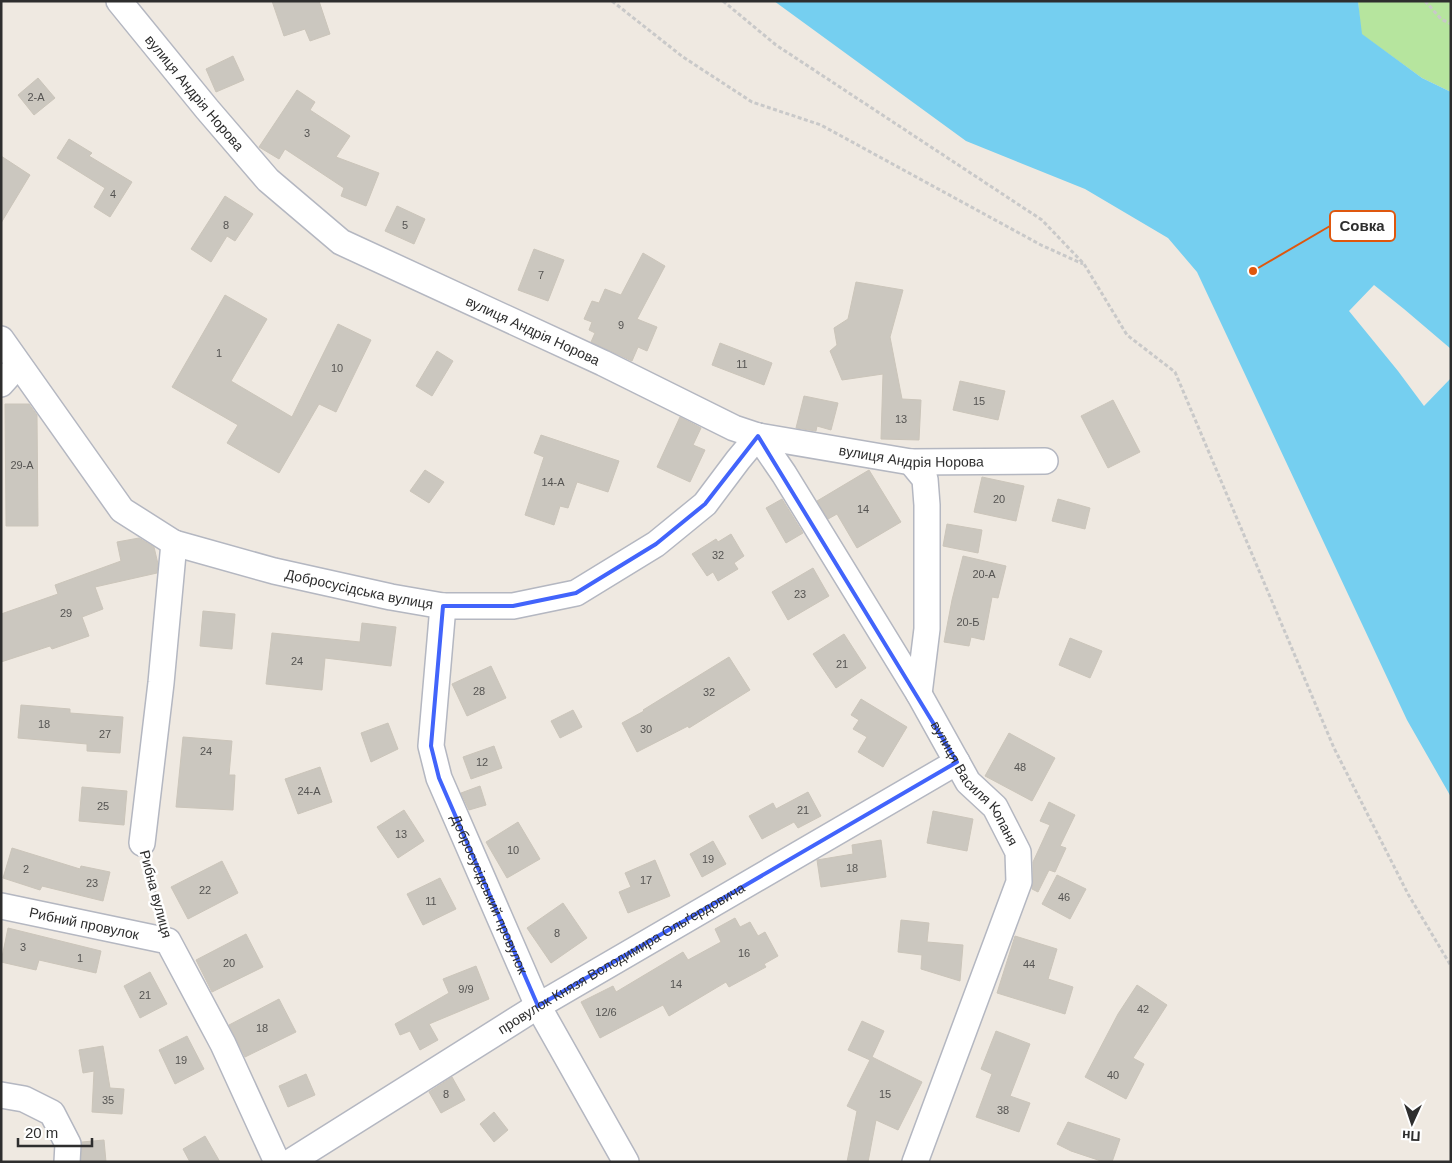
<svg xmlns="http://www.w3.org/2000/svg" width="1452" height="1163" font-family="Arial,sans-serif">
<style>
.green{fill:#b6e59e}
.water{fill:#75cff0}
.building{fill:#cbc7bf;stroke:#cbc5ba}
.lines{fill:none;stroke-linecap:round;stroke-linejoin:round}
.street-casing{stroke:#b4b7c1;stroke-width:28}
.path{stroke:#c9c9c9;stroke-width:3;stroke-dasharray:4 2.5;stroke-linecap:butt}
.street{stroke:#fff;stroke-width:25}
.marked{fill:none;stroke:#4264fb;stroke-width:4;stroke-linejoin:round}
.labels{text-anchor:middle;stroke-width:5;stroke-linejoin:round;paint-order:stroke}
.number-label{font-size:11px;fill:#555452}
.street-label{font-size:14px;fill:#2e2e2e;stroke:#fff}
.leader{fill:none;stroke:#df570e;stroke-width:2}
.callout-dot{fill:#df570e;stroke:#fff;stroke-width:2}
.callout{fill:#fff;stroke:#df570e;stroke-width:2}
.callout-label{font-size:15px;text-anchor:middle;font-weight:bold;fill:#2e2e2e}
</style>
<rect width="100%" height="100%" fill="#efe9e1"/>
<polygon class="green" points="1358,1 1451,1 1451,92 1422,78 1361,34"/>
<polygon class="water" points="774,1 1358,1 1362,34 1422,78 1451,92 1451,349 1404,309 1374,285 1349,311 1398,371 1424,406 1451,378 1451,797 1407,720 1197,272 1168,238 1085,189 966,141"/>
<g class="building">
<polygon points="272,1 319,1 330,34 310,41 305,29 284,36"/>
<polygon points="233,56 244,80 216,92 206,69"/>
<polygon points="38,78 55,98 34,115 18,95"/>
<polygon points="297,90 315,102 310,110 350,136 336,157 379,173 366,206 341,196 344,188 285,149 279,159 259,147"/>
<polygon points="69,139 92,153 89,156 132,182 110,217 94,207 105,188 57,158"/>
<polygon points="1,156 30,175 1,223"/>
<polygon points="225,196 253,214 235,241 227,236 211,262 191,249"/>
<polygon points="397,206 425,219 414,244 385,231"/>
<polygon points="534,249 564,260 548,301 518,290"/>
<polygon points="643,253 665,266 637,319 657,327 647,351 638,347 632,361 591,342 595,333 589,330 592,322 584,319 592,301 599,303 605,289 621,295"/>
<polygon points="856,282 903,290 890,337 902,399 921,400 919,440 881,439 883,374 842,380 830,351 837,345 834,328 848,319"/>
<polygon points="225,295 267,319 231,381 292,417 338,324 371,340 336,412 319,404 279,473 227,443 238,425 172,387"/>
<polygon points="720,343 772,363 764,385 712,365"/>
<polygon points="437,351 453,361 432,396 416,386"/>
<polygon points="960,381 1005,391 998,420 953,410"/>
<polygon points="804,396 838,403 831,430 817,426 816,431 796,428"/>
<polygon points="1113,400 1140,452 1108,468 1081,416"/>
<polygon points="5,404 29,404 37,415 38,526 6,526"/>
<polygon points="680,417 701,428 693,445 705,450 690,482 657,467"/>
<polygon points="541,435 619,461 608,492 577,482 568,508 560,506 554,525 525,515 544,457 534,453"/>
<polygon points="425,470 444,482 429,503 410,491"/>
<polygon points="869,470 901,522 857,548 837,514 828,519 817,501"/>
<polygon points="982,477 1024,486 1016,521 974,512"/>
<polygon points="782,499 803,533 786,543 766,508"/>
<polygon points="1058,499 1090,508 1085,529 1052,521"/>
<polygon points="947,524 982,530 978,553 943,546"/>
<polygon points="731,534 744,556 734,563 738,569 718,581 713,572 707,576 692,554 716,539 718,542"/>
<polygon points="139,538 154,547 158,564 157,573 95,587 103,609 82,617 89,636 52,649 50,646 1,662 1,614 58,594 55,585 121,561 117,542"/>
<polygon points="963,556 1006,566 998,598 992,597 984,640 971,637 969,646 944,642 952,600"/>
<polygon points="813,568 829,596 788,620 772,592"/>
<polygon points="203,611 235,614 232,649 200,646"/>
<polygon points="362,623 396,627 391,666 325,658 322,690 266,684 272,633 360,642"/>
<polygon points="844,634 866,668 836,688 813,654"/>
<polygon points="1070,638 1102,651 1090,678 1059,665"/>
<polygon points="729,657 750,690 689,728 688,726 637,752 622,723 644,711 643,710"/>
<polygon points="491,666 506,698 467,716 452,684"/>
<polygon points="861,699 907,727 883,767 858,752 867,737 853,729 859,720 851,715"/>
<polygon points="21,705 70,709 70,713 123,717 120,753 87,751 87,744 18,738"/>
<polygon points="573,710 582,727 560,738 551,721"/>
<polygon points="388,723 398,749 371,762 361,733"/>
<polygon points="1009,733 1055,758 1032,801 985,776"/>
<polygon points="183,737 232,741 229,775 235,775 233,810 176,807"/>
<polygon points="494,746 502,768 471,779 463,757"/>
<polygon points="320,767 332,802 298,814 285,779"/>
<polygon points="480,786 486,805 469,810 461,793"/>
<polygon points="82,787 127,791 124,825 79,821"/>
<polygon points="808,792 821,816 798,828 794,822 762,839 749,816 773,803 776,809"/>
<polygon points="1049,802 1075,815 1060,846 1066,848 1055,872 1049,870 1038,892 1032,889 1033,882 1033,862 1050,825 1040,821"/>
<polygon points="404,810 424,841 398,858 377,827"/>
<polygon points="933,811 973,819 967,851 927,843"/>
<polygon points="518,822 540,859 507,878 486,842"/>
<polygon points="881,840 886,877 821,887 817,860 853,854 852,845"/>
<polygon points="713,841 726,864 702,877 690,854"/>
<polygon points="12,848 80,869 81,866 110,872 103,901 42,886 40,890 3,878"/>
<polygon points="655,860 670,896 628,913 619,892 631,887 625,873"/>
<polygon points="222,861 238,893 188,919 171,887"/>
<polygon points="1057,875 1086,889 1070,919 1042,904"/>
<polygon points="440,878 456,909 423,925 407,894"/>
<polygon points="563,903 587,938 551,963 527,928"/>
<polygon points="735,918 740,927 750,922 758,936 765,932 778,956 764,964 766,967 729,987 726,982 669,1016 663,1005 600,1038 581,1002 613,986 616,992 683,952 688,960 721,942 715,929"/>
<polygon points="901,920 929,923 927,942 963,945 960,981 921,969 922,955 898,952"/>
<polygon points="8,928 101,951 96,973 39,960 36,970 1,962"/>
<polygon points="246,934 263,967 212,992 196,960"/>
<polygon points="1015,936 1057,949 1048,979 1073,987 1065,1014 997,993"/>
<polygon points="476,966 489,999 429,1024 438,1040 420,1050 410,1031 400,1035 395,1024 449,993 443,979"/>
<polygon points="150,972 167,1004 140,1018 124,986"/>
<polygon points="1137,985 1167,1005 1133,1058 1144,1064 1126,1099 1085,1077 1118,1014"/>
<polygon points="279,999 296,1032 245,1057 229,1025"/>
<polygon points="862,1021 884,1031 872,1057 922,1082 898,1130 876,1120 868,1162 847,1162 857,1111 847,1106 870,1060 848,1050"/>
<polygon points="996,1031 1030,1044 1010,1096 1030,1103 1019,1132 976,1117 992,1074 981,1069"/>
<polygon points="187,1036 204,1069 175,1084 159,1050"/>
<polygon points="103,1046 110,1088 124,1089 122,1114 92,1112 94,1071 83,1073 79,1050"/>
<polygon points="306,1074 315,1095 288,1107 279,1086"/>
<polygon points="452,1077 465,1100 441,1113 429,1092"/>
<polygon points="494,1112 508,1130 494,1142 480,1124"/>
<polygon points="1068,1122 1120,1139 1112,1162 1104,1162 1071,1151 1057,1144"/>
<polygon points="205,1136 220,1162 190,1162 183,1149"/>
<polygon points="104,1140 106,1162 81,1162 82,1142"/>
</g>
<g class="lines">
<defs>
<g id="street">
<path id="s1" d="M119 1 207 109 268 180 341 242 603 363 734 428 758 436 911 462 1045 461"/>
<path id="s2" d="M1 339 122 510 174 543 274 571 391 597 443 606H513L576 593 656 544 705 504 738 460 758 436"/>
<polyline points="1,384 18,365"/>
<path id="s3" d="M758 436 784 474 919 694 968 782 995 807 1018 852 1019 882 915 1162"/>
<polyline points="911,462 925,479 927,505 927,629 919,694"/>
<path id="s4" d="M443 606 431 746 439 778 538 1006 626 1162"/>
<polyline points="142,843 161,683 174,543"/>
<path id="s5" d="M1 906 168 941 223 1044 277 1162"/>
<polyline points="1,1095 24,1099 52,1113 68,1144 67,1162"/>
<path id="s6" d="M290 1162 538 1006 957 762"/>
</g>
</defs>
<use href="#street" class="street-casing"/>
<g class="path">
<polyline points="612,1 683,57 752,102 821,125 1041,245 1083,264"/>
<polyline points="723,1 776,45 1042,220 1084,264 1127,335 1175,372 1334,748 1408,894 1451,966"/>
<polyline points="1425,1 1441,19 1451,24"/>
<polyline points="148,866 161,914"/>
</g>
<use href="#street" class="street"/>
</g>
<path class="marked" d="M758 436 957 762 538 1006 439 778 431 746 443 606H513L576 593 656 544 705 504Z"/>
<g class="labels">
<g class="number-label">
<text x="36" y="101">2-А</text>
<text x="307" y="137">3</text>
<text x="113" y="198">4</text>
<text x="226" y="229">8</text>
<text x="405" y="229">5</text>
<text x="541" y="279">7</text>
<text x="621" y="329">9</text>
<text x="219" y="357">1</text>
<text x="742" y="368">11</text>
<text x="337" y="372">10</text>
<text x="979" y="405">15</text>
<text x="901" y="423">13</text>
<text x="22" y="469">29-А</text>
<text x="553" y="486">14-А</text>
<text x="999" y="503">20</text>
<text x="863" y="513">14</text>
<text x="718" y="559">32</text>
<text x="984" y="578">20-А</text>
<text x="800" y="598">23</text>
<text x="66" y="617">29</text>
<text x="968" y="626">20-Б</text>
<text x="297" y="665">24</text>
<text x="842" y="668">21</text>
<text x="479" y="695">28</text>
<text x="709" y="696">32</text>
<text x="44" y="728">18</text>
<text x="646" y="733">30</text>
<text x="105" y="738">27</text>
<text x="206" y="755">24</text>
<text x="482" y="766">12</text>
<text x="1020" y="771">48</text>
<text x="309" y="795">24-А</text>
<text x="103" y="810">25</text>
<text x="803" y="814">21</text>
<text x="401" y="838">13</text>
<text x="513" y="854">10</text>
<text x="708" y="863">19</text>
<text x="852" y="872">18</text>
<text x="26" y="873">2</text>
<text x="646" y="884">17</text>
<text x="92" y="887">23</text>
<text x="205" y="894">22</text>
<text x="1064" y="901">46</text>
<text x="431" y="905">11</text>
<text x="557" y="937">8</text>
<text x="23" y="951">3</text>
<text x="744" y="957">16</text>
<text x="80" y="962">1</text>
<text x="229" y="967">20</text>
<text x="1029" y="968">44</text>
<text x="676" y="988">14</text>
<text x="466" y="993">9/9</text>
<text x="145" y="999">21</text>
<text x="1143" y="1013">42</text>
<text x="606" y="1016">12/6</text>
<text x="262" y="1032">18</text>
<text x="181" y="1064">19</text>
<text x="1113" y="1079">40</text>
<text x="446" y="1098">8</text>
<text x="885" y="1098">15</text>
<text x="108" y="1104">35</text>
<text x="1003" y="1114">38</text>
</g>
<g class="street-label">
<text dy="5" stroke="none"><textPath href="#s1" startOffset="119">вулиця Андрія Норова</textPath></text>
<text dy="5" stroke="none"><textPath href="#s1" startOffset="540">вулиця Андрія Норова</textPath></text>
<text dy="5" stroke="none"><textPath href="#s1" startOffset="944">вулиця Андрія Норова</textPath></text>
<text dy="5" stroke="none"><textPath href="#s2" startOffset="462">Добросусідська вулиця</textPath></text>
<text dy="5" stroke="none"><textPath href="#s3" startOffset="410">вулиця Василя Копаня</textPath></text>
<text transform="translate(156 894) rotate(75)" y="5">Рибна вулиця</text>
<text dy="5" stroke="none"><textPath href="#s4" startOffset="300">Добросусідський провулок</textPath></text>
<text dy="5" stroke="none"><textPath href="#s5" startOffset="85">Рибний провулок</textPath></text>
<text dy="5" stroke="none"><textPath href="#s6" startOffset="389">провулок Князя Володимира Ольґердовича</textPath></text>
</g>
</g>
<path class="leader" d="M1253 271L1330 226"/>
<circle class="callout-dot" cx="1253" cy="271" r="5"/>
<rect class="callout" x="1330" y="211" width="65" height="30" rx="5"/>
<g class="callout-label">
<text x="1362" y="231">Совка</text>
</g>
<rect width="1452" height="1163" fill="none" stroke="#2e2e2e" stroke-width="5"/>
<g transform="translate(1412 1123) rotate(183)" stroke="#ffffff" stroke-width="4" paint-order="stroke">
<path d="M0-4L9 19L0 12L-9 19Z" fill="#2e2e2e"/>
<text y="-8" font-size="14" font-weight="bold" text-anchor="middle" fill="#2e2e2e">Пн</text>
</g>
<path d="M18 1138v8h74v-8" fill="none" stroke="#2e2e2e" stroke-width="2.5"/>
<text x="25" y="1138" font-size="15" fill="#2e2e2e" stroke="#ffffff" stroke-width="4" paint-order="stroke">20 m</text>
</svg>
